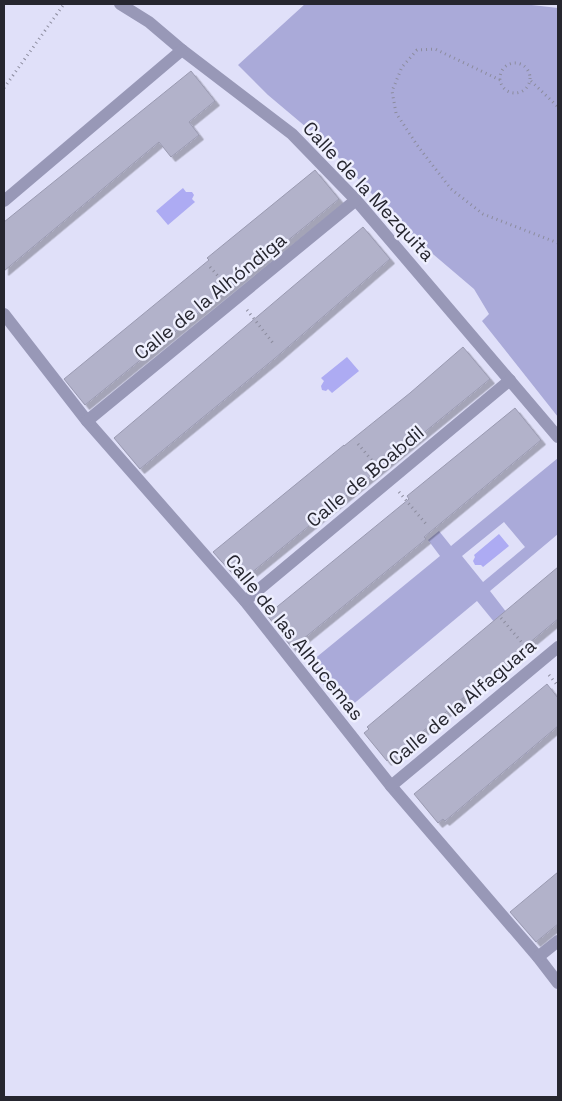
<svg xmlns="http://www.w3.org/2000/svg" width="562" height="1101" font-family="'Space Grotesk',sans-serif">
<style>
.green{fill:#aaaad9;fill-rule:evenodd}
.water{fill:#adabf3}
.building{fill:#b2b2ca;stroke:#9a9ab1;filter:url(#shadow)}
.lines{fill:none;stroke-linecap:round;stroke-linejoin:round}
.path{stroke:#8c8c9e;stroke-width:3;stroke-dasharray:1 4;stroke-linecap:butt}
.minor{stroke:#9898b7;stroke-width:12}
.labels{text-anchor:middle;stroke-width:5;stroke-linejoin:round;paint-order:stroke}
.street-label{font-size:19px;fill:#26262f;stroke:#eeeffe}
</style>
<defs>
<filter id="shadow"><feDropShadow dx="4.5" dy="4.5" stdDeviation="0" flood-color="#0004"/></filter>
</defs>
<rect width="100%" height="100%" fill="#e0e0f9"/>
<g class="green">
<polygon points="305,4 523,4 558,8 558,417 482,321 489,314 474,289 407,232 325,143 268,95 238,65"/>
<path d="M558 458V534L490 591 507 613 495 623 477 601 345 711 307 665 440 556 428 540 439 531 451 546ZM504 522 525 547 483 582 462 556Z"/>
</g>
<g class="water">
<polygon points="183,188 186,192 192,192 194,195 192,199 195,202 168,225 156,211"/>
<polygon points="347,357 359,371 332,393 328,389 326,391 322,390 321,386 324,381 321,378"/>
<polygon points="499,534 509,546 483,567 481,565 475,565 473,561 475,557 474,555"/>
</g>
<g class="building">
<polygon points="191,71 215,101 189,122 199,135 171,157 159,142 4,271 4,222"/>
<polygon points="315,170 339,199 85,405 64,379 209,260 207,258"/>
<polygon points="363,227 390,259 274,359 140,469 114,438"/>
<polygon points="463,347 490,379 240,582 213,552 344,445 344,446 410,393"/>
<polygon points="515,408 541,440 424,537 426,539 292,648 267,615 409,499 407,496"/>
<polygon points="558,567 558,619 387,761 364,733 369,729 367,727"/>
<polygon points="547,684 558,698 558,726 457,811 445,821 443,819 438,823 414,794"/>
<polygon points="558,872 558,924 536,942 510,912"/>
</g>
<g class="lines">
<g class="path">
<circle cx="515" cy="78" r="15"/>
<polyline points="500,80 435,49 417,50 402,67 392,91 396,113 417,145 451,189 483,214 558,243"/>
<polyline points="531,81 558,107"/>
<polyline points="4,88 64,4"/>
<polyline points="210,267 227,286"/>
<polyline points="247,310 273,343"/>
<polyline points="358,444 380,470"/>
<polyline points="399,492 426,524"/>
<polyline points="501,618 529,651"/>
<polyline points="549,675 558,686"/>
</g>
<g class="minor">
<polyline points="120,4 149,22 182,50 292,134 356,200 558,437"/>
<polyline points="4,201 182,50"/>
<polyline points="4,314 87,421 245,601 391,786 538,957 558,983"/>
<polyline points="87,421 356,200"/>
<polyline points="245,601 510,380"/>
<polyline points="391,786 558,647"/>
<polyline points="538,957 558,941"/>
</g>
</g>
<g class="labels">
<g class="street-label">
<text transform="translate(369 191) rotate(47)" y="7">Calle de la Mezquita</text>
<text transform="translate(210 296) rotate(-39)" y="7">Calle de la Alhóndiga</text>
<text transform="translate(365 476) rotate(-40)" y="7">Calle de Boabdil</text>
<text transform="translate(295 637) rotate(51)" y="7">Calle de las Alhucemas</text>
<text transform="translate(462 702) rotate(-40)" y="7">Calle de la Alfaguara</text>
</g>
</g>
<rect width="562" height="1101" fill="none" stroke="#26262f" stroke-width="10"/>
</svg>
